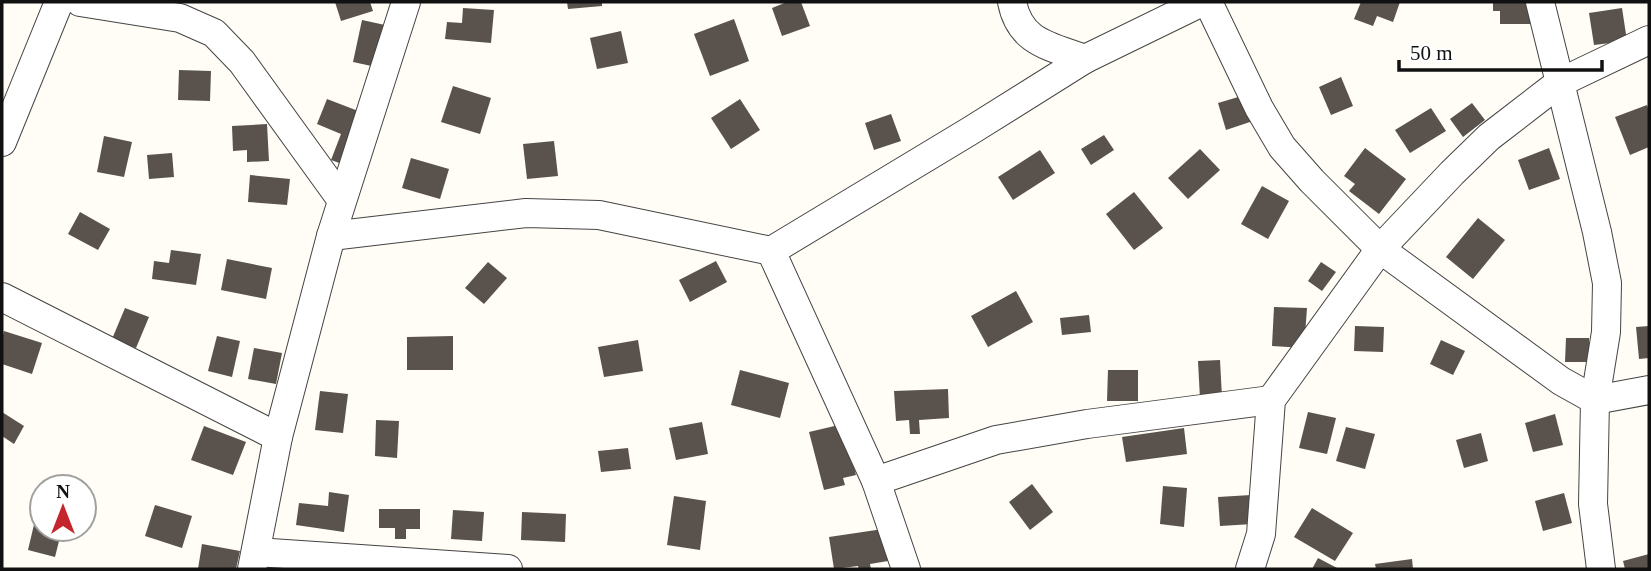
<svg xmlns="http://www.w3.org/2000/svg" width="1651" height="571" font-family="'Times New Roman',serif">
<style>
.building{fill:#5a524d}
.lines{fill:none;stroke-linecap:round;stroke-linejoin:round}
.minor-casing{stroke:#444;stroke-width:30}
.minor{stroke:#fff;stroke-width:28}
</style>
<rect width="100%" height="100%" fill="#fffdf5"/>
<g class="building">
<polygon points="335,2 370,2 373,11 341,21"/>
<polygon points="567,2 602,2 602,6 568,9"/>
<polygon points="787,2 801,2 810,26 782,36 772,8"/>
<polygon points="1361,2 1400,2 1393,22 1377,16 1373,26 1354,19"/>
<polygon points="1493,2 1530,2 1530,24 1500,24 1500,11 1493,11"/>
<polygon points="463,8 494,10 491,43 445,39 447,22 462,23"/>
<polygon points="1622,8 1627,41 1594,45 1589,13"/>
<polygon points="734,19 749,61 710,76 694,34"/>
<polygon points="362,20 385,25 376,67 353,62"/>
<polygon points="621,31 628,63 597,69 590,38"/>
<polygon points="179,70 211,71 210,101 178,100"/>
<polygon points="1341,77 1353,106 1331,115 1319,87"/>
<polygon points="453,86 491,98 480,134 441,122"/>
<polygon points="1245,95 1253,121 1226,130 1218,103"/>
<polygon points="327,99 366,114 345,165 331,160 341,134 317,124"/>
<polygon points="740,99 760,130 731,149 711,118"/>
<polygon points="1472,103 1485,120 1463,137 1450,119"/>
<polygon points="1647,105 1649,111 1649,147 1630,155 1615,117"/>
<polygon points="1431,108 1446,131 1410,153 1395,130"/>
<polygon points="891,114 901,141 874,150 865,123"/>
<polygon points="267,124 269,161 247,162 247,150 233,151 232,126"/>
<polygon points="1104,135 1114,150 1091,165 1081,149"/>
<polygon points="104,136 132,142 124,177 97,172"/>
<polygon points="554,141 558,176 527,179 523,144"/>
<polygon points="1365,148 1406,179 1379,214 1349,191 1355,184 1344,176"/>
<polygon points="1549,148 1560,179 1529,190 1518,160"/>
<polygon points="1200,149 1220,170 1188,199 1168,178"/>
<polygon points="1040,150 1055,173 1013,200 998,177"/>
<polygon points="172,153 174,177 149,179 147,155"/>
<polygon points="411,158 449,169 440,199 402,188"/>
<polygon points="250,175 290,179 287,205 248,202"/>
<polygon points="1262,186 1289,201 1268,239 1241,224"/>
<polygon points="1134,192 1163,228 1134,250 1106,214"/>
<polygon points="80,212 110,229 98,250 68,234"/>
<polygon points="1478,218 1505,240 1473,279 1446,257"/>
<polygon points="171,250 201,254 196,285 152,279 154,261 169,263"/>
<polygon points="227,259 272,268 266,299 221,290"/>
<polygon points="716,261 727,282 690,302 679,280"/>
<polygon points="488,262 507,278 484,304 465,288"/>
<polygon points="1321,262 1336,272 1322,291 1308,281"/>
<polygon points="1016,291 1033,322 988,347 971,316"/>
<polygon points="1274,307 1307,308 1304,348 1272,346"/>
<polygon points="125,308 149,317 136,348 112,339"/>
<polygon points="1089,315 1091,332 1062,335 1060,318"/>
<polygon points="1355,326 1384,327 1383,352 1354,351"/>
<polygon points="1649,326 1649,358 1639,359 1636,327"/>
<polygon points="4,331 42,343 32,374 2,364 2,339"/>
<polygon points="217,336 240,341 232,377 208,371"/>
<polygon points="453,336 453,370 407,370 407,337"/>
<polygon points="1566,338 1589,338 1589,362 1565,362"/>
<polygon points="638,340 643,371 604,377 598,347"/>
<polygon points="1441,340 1465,351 1453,375 1430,364"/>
<polygon points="254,348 282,353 276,384 248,379"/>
<polygon points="1220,360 1222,397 1200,399 1198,361"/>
<polygon points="740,370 789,383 780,418 731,405"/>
<polygon points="1108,370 1138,370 1138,401 1107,401"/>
<polygon points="948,389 949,418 919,420 920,434 910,434 909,420 896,421 894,391"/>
<polygon points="320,391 348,394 343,433 315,430"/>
<polygon points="2,412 24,426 14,444 2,436"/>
<polygon points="1308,412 1336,418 1327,454 1299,448"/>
<polygon points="1555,414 1563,445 1533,452 1525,423"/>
<polygon points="376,420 399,421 397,458 375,456"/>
<polygon points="702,422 708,454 676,460 669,428"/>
<polygon points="843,424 856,475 843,478 845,485 824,490 809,432"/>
<polygon points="204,426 246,442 233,475 191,460"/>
<polygon points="1346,427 1375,434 1365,469 1336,461"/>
<polygon points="1184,428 1187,454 1126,462 1122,437"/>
<polygon points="1481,433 1488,461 1464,468 1456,440"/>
<polygon points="628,448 631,469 601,472 598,451"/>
<polygon points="1032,484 1053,512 1030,530 1009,502"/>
<polygon points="1163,486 1187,488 1184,527 1160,524"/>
<polygon points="329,492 349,495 344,532 296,525 299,503 328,506"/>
<polygon points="1564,493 1572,523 1543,531 1535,501"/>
<polygon points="1251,495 1253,524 1220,526 1218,497"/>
<polygon points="674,496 706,501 700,550 667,545"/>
<polygon points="155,505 192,516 182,548 145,536"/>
<polygon points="1312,508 1353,533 1335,561 1294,537"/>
<polygon points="379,509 420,509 420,529 406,529 406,539 395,539 395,528 379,528"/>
<polygon points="453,510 484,512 482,541 451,539"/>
<polygon points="522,512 566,514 565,542 521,540"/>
<polygon points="36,516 42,517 42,529 62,529 55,557 28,550"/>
<polygon points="883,529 888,561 870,564 871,569 859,569 858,566 834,569 829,537"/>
<polygon points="202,544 240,551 236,569 198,569"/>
<polygon points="1649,554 1649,569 1625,569 1623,561"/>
<polygon points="1318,558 1339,569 1312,569"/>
<polygon points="1412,559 1413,569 1376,569 1375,564"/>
</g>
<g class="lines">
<defs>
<g id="minor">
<polyline points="80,2 180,18 214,33 242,62 341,199"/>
<path d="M1012 2C1020 43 1050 46 1085 59"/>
<polyline points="1208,2 1259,108 1282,147 1312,181 1380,249 1561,381 1595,400 1649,390"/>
<polyline points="1540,2 1597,232 1607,283 1606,332 1595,400 1593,504 1601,569"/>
<polyline points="2,142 59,2"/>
<polyline points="331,236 526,213 599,215 771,251 970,131 1085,59 1202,2"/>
<polyline points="771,251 876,481 906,569"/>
<polyline points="2,297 278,437"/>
<polyline points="876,481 996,440 1087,424 1271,400"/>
<polyline points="256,552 508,569"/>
<polyline points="252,569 278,437 331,236 406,2"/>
<polyline points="1250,569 1261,534 1271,400 1380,249 1452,173 1489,137 1559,83 1649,40"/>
</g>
</defs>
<use href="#minor" class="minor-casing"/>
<use href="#minor" class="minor"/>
</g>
<rect width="1651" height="571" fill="none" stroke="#111111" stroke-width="7"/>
<g transform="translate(63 508)"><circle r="33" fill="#ffffff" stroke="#a0a0a0" stroke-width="2"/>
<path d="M0-5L12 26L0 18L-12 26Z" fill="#c4262e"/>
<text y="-10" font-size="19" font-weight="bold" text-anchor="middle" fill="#111111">N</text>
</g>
<path d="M1399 60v10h203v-10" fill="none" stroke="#111111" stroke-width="3.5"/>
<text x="1410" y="60" font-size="21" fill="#111111" stroke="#ffffff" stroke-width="5" paint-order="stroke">50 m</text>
</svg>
